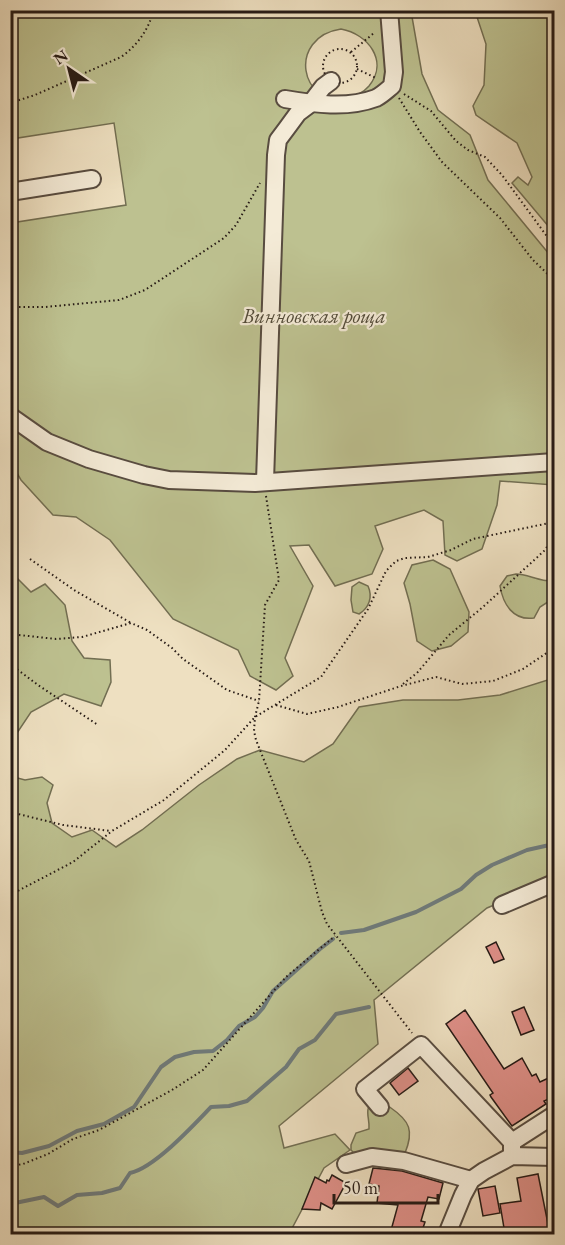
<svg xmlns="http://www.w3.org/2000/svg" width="565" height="1245" font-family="'EB Garamond',serif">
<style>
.green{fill:#bdc190;stroke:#726e52;stroke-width:1.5;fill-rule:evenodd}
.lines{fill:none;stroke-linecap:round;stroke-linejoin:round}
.stream{stroke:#6f7a7a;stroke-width:4}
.building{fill:#dd8e86;stroke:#261a15;stroke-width:1.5}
.minor-casing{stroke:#584c40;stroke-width:20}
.path{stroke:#261a15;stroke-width:2;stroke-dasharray:1.5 3;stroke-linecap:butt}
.minor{stroke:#f4ebd7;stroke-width:16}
.labels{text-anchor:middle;stroke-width:4.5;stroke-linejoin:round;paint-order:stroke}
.park-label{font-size:21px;font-style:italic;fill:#534c3a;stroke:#f4ebd7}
</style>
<rect width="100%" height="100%" fill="#eee0c1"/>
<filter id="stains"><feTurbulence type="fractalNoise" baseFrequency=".00333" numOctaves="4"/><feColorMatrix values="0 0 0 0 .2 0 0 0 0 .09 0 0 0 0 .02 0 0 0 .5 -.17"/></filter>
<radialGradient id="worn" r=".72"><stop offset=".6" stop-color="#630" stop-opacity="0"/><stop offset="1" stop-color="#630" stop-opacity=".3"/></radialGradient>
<g class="green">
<path d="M11 11H411L422 74 438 110 470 135 488 180 554 260V485L500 481 497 505 482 549 457 561 445 555 443 521 424 510 375 526 383 549 372 574 335 586 309 545 290 546 313 586 285 658 293 676 276 690 250 676 238 650 173 619 110 540 76 517 53 515 21 480 11 463V223L126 205 114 123 11 139ZM341 29C368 34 389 61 369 86 363 93 357 95 349 97 299 109 287 37 341 29Z"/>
<polygon points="475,11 554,11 554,233 512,183 518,177 528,185 532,177 517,143 476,115 473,106 484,85 486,44"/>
<polygon points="433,560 450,569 469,612 468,632 451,646 432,651 417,641 410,604 404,583 412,565"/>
<polygon points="11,572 31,592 45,584 65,605 72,641 84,658 110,660 111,682 101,706 64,694 31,712 11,742"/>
<path d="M516 574C529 574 543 584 554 579V598L540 607 534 618C513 621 503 604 500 586L507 576Z"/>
<path d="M359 582 368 586C373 597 369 608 359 614L353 612 351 600 352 587Z"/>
<polygon points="554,678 554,880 487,908 374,1000 378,1044 279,1126 284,1148 335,1134 350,1150 324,1168 289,1234 11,1234 10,776 25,780 42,777 53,785 47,803 52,823 72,837 92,830 116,847 142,830 199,785 237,759 260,750 304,762 333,744 359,707 403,700 458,700 500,695"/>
<path d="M374 1100C381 1101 385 1104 391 1108 410 1121 414 1131 405 1153L353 1152 351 1150V1145L356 1133 369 1129C370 1117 363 1110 374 1100Z"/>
</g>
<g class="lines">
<g class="stream">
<polyline points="341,933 364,930 416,912 461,889 476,875 492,865 527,850 554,844"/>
<polyline points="10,1152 22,1153 49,1146 77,1131 104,1124 134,1107 161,1067 175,1057 194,1052 213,1051 227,1040 239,1026 255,1017 263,1008 273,991 320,949 333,939"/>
<path d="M10 1201 15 1203 44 1197 58 1206 77 1195 102 1193 120 1188 130 1173C154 1168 193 1126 211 1107L229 1106 247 1101 286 1067 299 1049 315 1040 336 1014 369 1007"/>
</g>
</g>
<g class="building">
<polygon points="496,942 504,959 494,963 486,947"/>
<polygon points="524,1007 534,1030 521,1035 512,1012"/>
<polygon points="465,1010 504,1069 522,1058 532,1076 536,1074 540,1082 555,1075 555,1096 544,1101 546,1104 512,1126 491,1097 490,1095 493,1093 446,1024"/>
<polygon points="408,1068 418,1081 399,1095 390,1083"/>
<polygon points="373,1168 402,1171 443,1183 439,1199 428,1197 421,1221 425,1222 421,1234 390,1234 398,1205 377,1203 379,1186 369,1184"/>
<polygon points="538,1174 550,1234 505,1234 500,1204 521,1201 517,1178"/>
<polygon points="332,1175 346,1183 332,1209 321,1203 320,1210 302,1209 315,1177 326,1183 327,1180 329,1181"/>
<polygon points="495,1186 500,1213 483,1216 478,1189"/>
</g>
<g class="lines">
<defs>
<g id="minor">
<path d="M285 99C314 104 347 109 376 98 382 95 387 90 392 86L394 72 389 10"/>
<polyline points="10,192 92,179"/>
<polyline points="10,416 47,442 89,459 144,475 169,480 255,483 554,462"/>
<polyline points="265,481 276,155 278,140 287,128 298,113 310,104 323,87 331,81"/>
<polyline points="502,905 554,883"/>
<polyline points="380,1107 365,1089 421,1045 512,1142 512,1156"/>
<polyline points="512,1142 554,1115"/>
<polyline points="346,1164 372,1157 404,1161 471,1180"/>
<polyline points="447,1234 463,1195 471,1180 484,1171 512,1156 554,1157"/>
</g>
</defs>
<use href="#minor" class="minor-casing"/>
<g class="path">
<circle cx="340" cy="66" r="17"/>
<polyline points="351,52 374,33"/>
<polyline points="357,69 376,78"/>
<polyline points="404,94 431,111 456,141 468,150 485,157 502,175 554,246"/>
<polyline points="399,98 420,132 442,162 500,218 533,260 554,280"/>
<path d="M10 103 35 95 121 57C138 45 148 30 154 10"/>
<polyline points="10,307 45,307 119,300 145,290 224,238 236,225 260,183"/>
<polyline points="266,496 279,580 265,605 259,701 255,717 254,731 256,740 296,840 309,861 322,912 327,924 412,1033"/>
<polyline points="30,559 74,590 131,623"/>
<polyline points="10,634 56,639 82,637 131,623 147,630 172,648 183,659 227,690 259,701"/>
<polyline points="10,664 38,685 98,725"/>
<polyline points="403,684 417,673 449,635 483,607 544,551 554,537"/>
<polyline points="276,705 307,714 338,707 401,686 436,677 462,684 493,681 523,669 554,648"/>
<polyline points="10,812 63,825 111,831"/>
<polyline points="10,895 73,862 112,831 164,800 225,750 255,717 321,677 368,609 386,571 396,561 405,558 428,557 451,550 473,539 554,522"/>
<polyline points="10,1166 23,1164 48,1154 73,1139 99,1130 172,1090 203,1070 286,977 335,936"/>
</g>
<use href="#minor" class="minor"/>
</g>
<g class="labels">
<g class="park-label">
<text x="314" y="323">Винновская роща</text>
</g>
</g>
<rect width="565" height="1245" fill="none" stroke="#eee0c1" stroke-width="36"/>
<rect x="12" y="12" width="541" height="1221" fill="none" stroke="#261a15" stroke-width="3"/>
<rect x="18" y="18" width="529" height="1209" fill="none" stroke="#261a15" stroke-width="1.5"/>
<g transform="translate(69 69) rotate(325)" stroke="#f4ebd7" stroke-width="4.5" paint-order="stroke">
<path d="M0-4.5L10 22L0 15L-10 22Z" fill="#261a15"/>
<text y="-9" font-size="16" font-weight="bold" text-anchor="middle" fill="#261a15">N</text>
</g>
<path d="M334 1194v9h104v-9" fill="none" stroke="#261a15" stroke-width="3"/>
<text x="343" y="1194" font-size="18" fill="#261a15" stroke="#f4ebd7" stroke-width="4.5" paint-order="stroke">50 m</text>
<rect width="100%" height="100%" filter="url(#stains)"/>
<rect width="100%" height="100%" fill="url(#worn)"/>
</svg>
